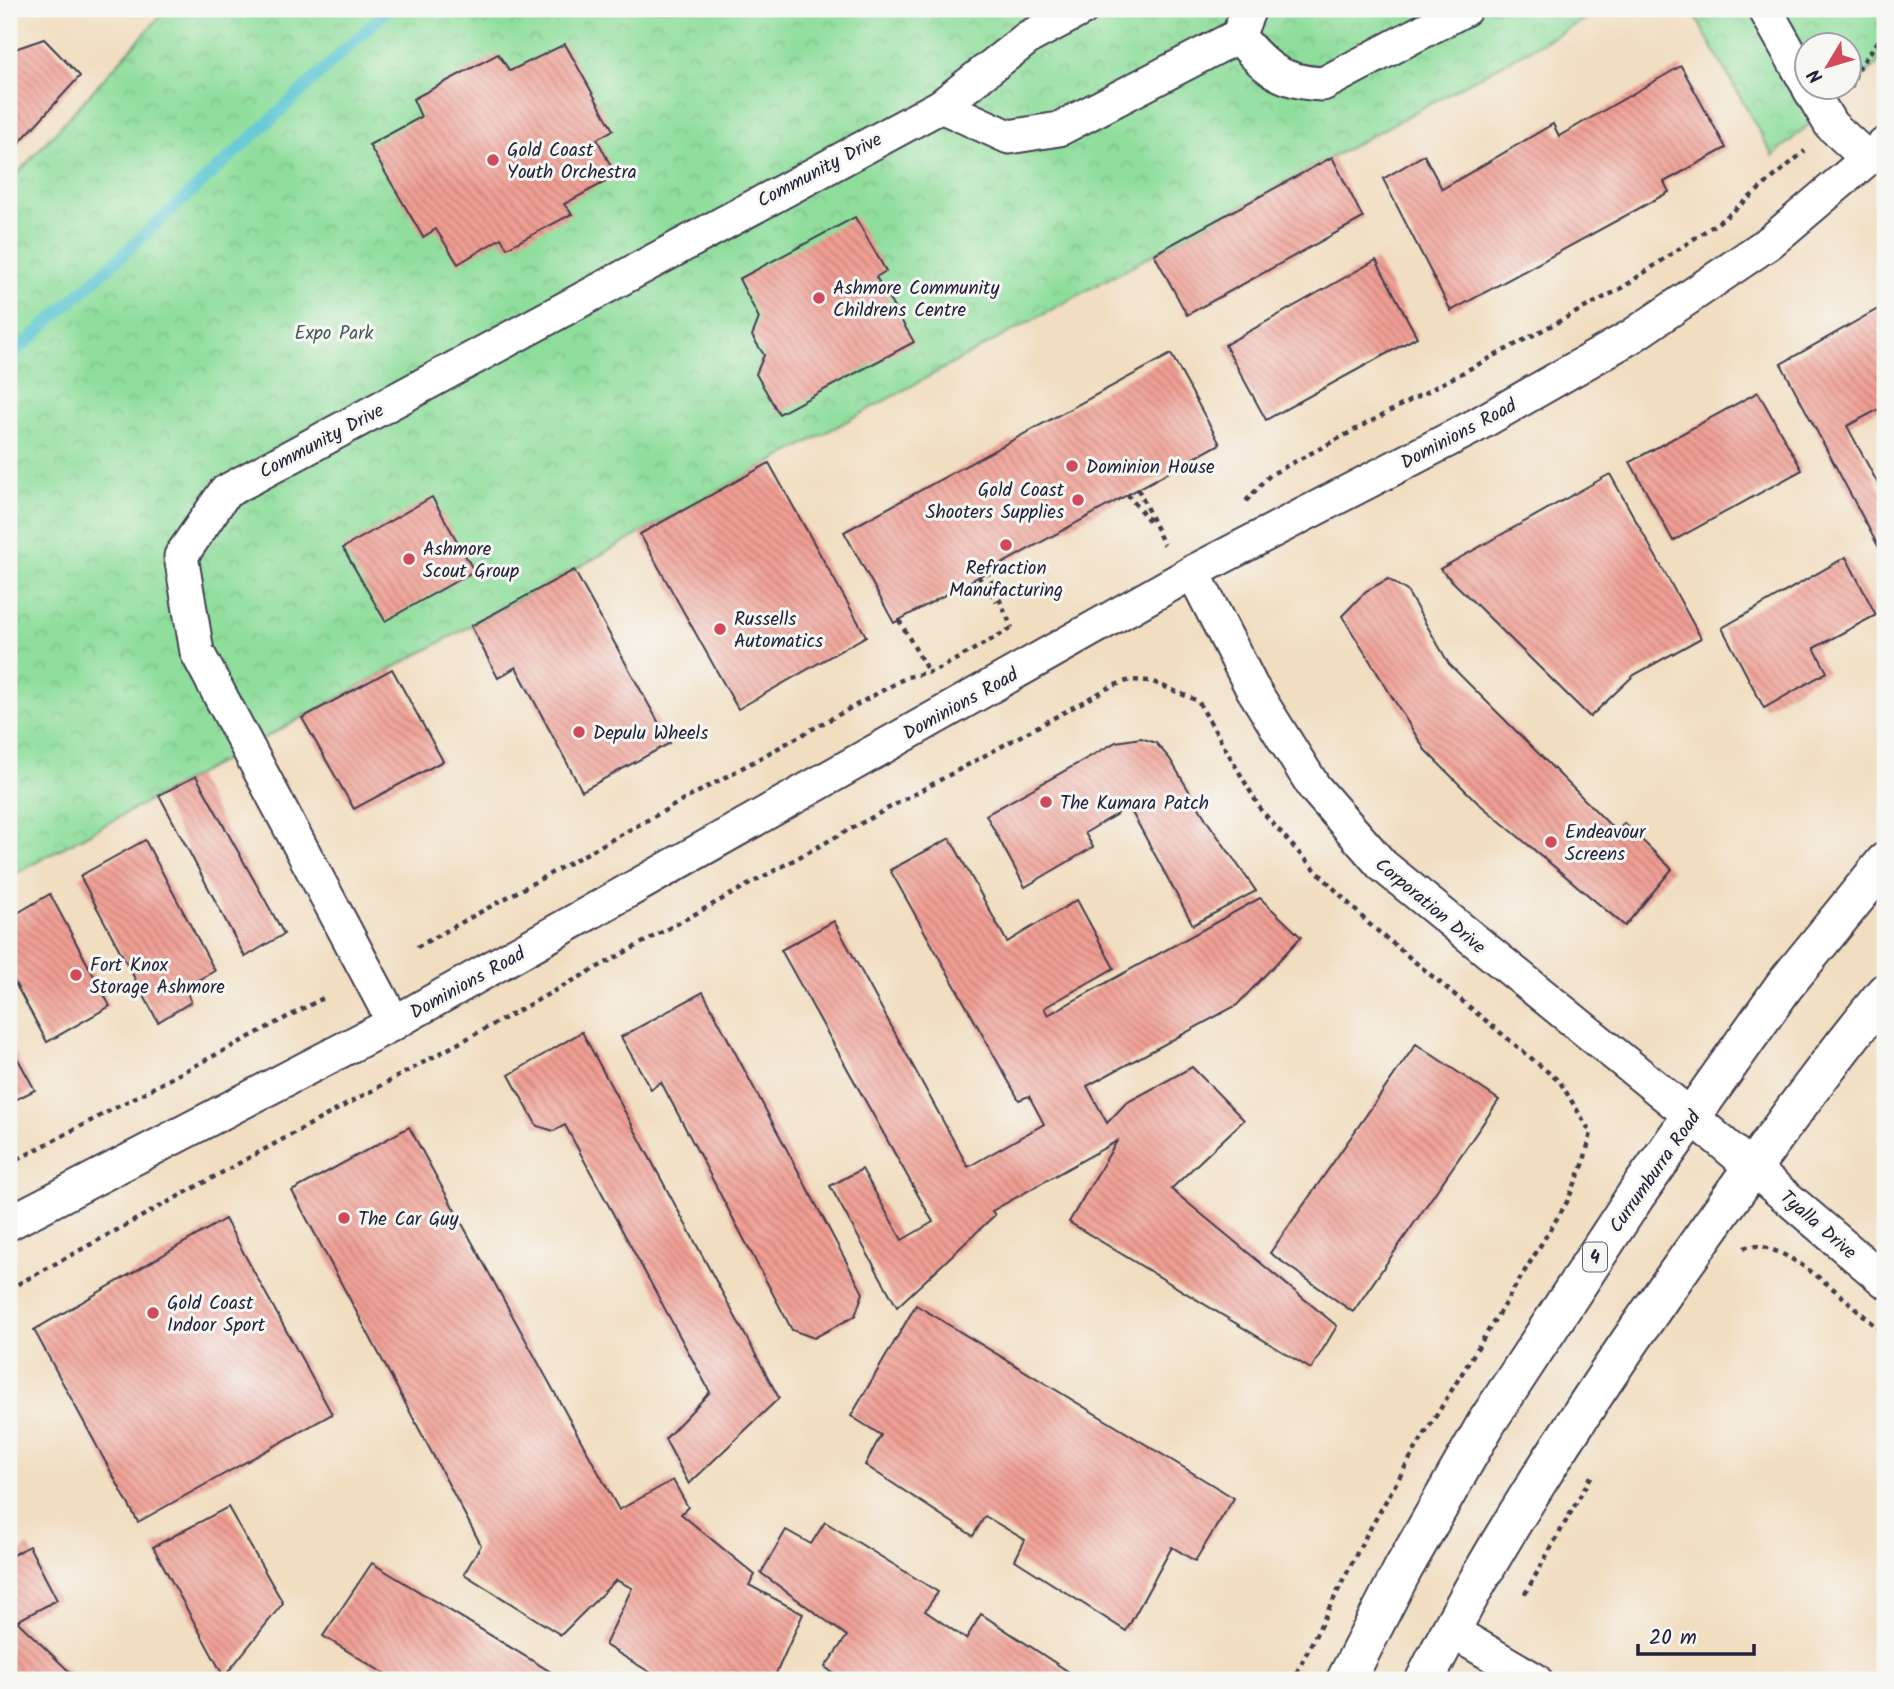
<svg xmlns="http://www.w3.org/2000/svg" width="1894" height="1689" font-family="Kalam,sans-serif">
<style>
.park{fill:url(#park-crowns);stroke:#58806c;stroke-width:2;fill-rule:evenodd}
.lines{fill:none;stroke-linecap:round;stroke-linejoin:round}
.stream{stroke:#5bc7d3;stroke-width:12}
.building{fill:url(#building-back-hatch)}
.street-casing{stroke:#413e4f;stroke-width:37}
.primary-casing{stroke:#413e4f;stroke-width:42}
.path{stroke:#413e4f;stroke-width:4.5;stroke-dasharray:5 5;stroke-linecap:butt}
.street{stroke:#fff;stroke-width:33}
.primary{stroke:#fff;stroke-width:38}
.poi-dot{fill:#d1495b;stroke:#f6f6f2;stroke-width:2.5}
.labels{text-anchor:middle;stroke-width:6;stroke-linejoin:round;paint-order:stroke}
.shield{fill:#f6f6f2;stroke:#626272;stroke-width:2}
.shield-label{font-size:18px;font-weight:bold;fill:#22223b}
.poi-label{font-size:19px;fill:#22223b;stroke:#f6f6f2;text-anchor:start}
.street-label{font-size:19px;fill:#22223b;stroke:#f6f6f2}
.park-label{font-size:19px;fill:#435a58;stroke:#f6f6f2}
</style>
<defs>
<pattern id="park-crowns" width="20" height="18" patternUnits="userSpaceOnUse" patternTransform="scale(1.75)"><rect width="20" height="18" fill="#8fde9c"/><path d="M2 6a3 3 0 1 1 6 0M12 15a3 3 0 1 1 6 0" fill="none" stroke="#7bbe87"/></pattern>
<pattern id="building-back-hatch" width="6" height="6" patternUnits="userSpaceOnUse" patternTransform="scale(1.75)"><rect width="6" height="6" fill="#f09e93"/><path d="M-1 5l2 2M0 0l6 6M5-1l2 2" fill="none" stroke="#c28079"/></pattern>
</defs>
<rect width="100%" height="100%" fill="#f6f6f2"/>
<filter id="ink" filterUnits="userSpaceOnUse"><feTurbulence type="fractalNoise" baseFrequency=".0143" numOctaves="2"/><feDisplacementMap in="SourceGraphic" scale="14" xChannelSelector="R" yChannelSelector="G"/><feConvolveMatrix kernelMatrix="1 2 1 2 8 2 1 2 1" color-interpolation-filters="sRGB"/></filter>
<filter id="wash" filterUnits="userSpaceOnUse"><feTurbulence type="fractalNoise" baseFrequency=".00686" numOctaves="4" result="noise"/><feDisplacementMap in="SourceGraphic" scale="28" xChannelSelector="R" yChannelSelector="G"/><feGaussianBlur stdDeviation="1.57" result="paint"/><feColorMatrix in="noise" values="0 0 0 0 0 0 0 0 0 0 0 0 0 0 0 0 0 1.4 0 .05"/><feComposite in="paint" operator="in"/></filter>
<g filter="url(#wash)">
<rect width="100%" height="100%" fill="#f1ddbf"/>
<g class="park">
<polygon points="167,9 1604,9 9,877 9,183"/>
<path d="M1691 9H1885V51L1876 65 1773 156ZM1806 46H1848V88H1806Z"/>
</g>
<g class="lines">
<polyline class="stream" points="9,358 275,116 388,9"/>
</g>
<g id="blocks">
<g class="building">
<polygon points="44,39 80,76 9,154 9,51"/>
<polygon points="565,44 613,130 597,139 616,176 564,204 572,214 507,248 501,238 458,264 436,229 423,237 369,145 421,117 413,99 498,54 510,71"/>
<polygon points="1681,66 1726,148 1664,182 1669,192 1451,311 1383,179 1424,155 1442,189 1553,124 1559,136"/>
<polygon points="1332,157 1363,218 1187,315 1154,254"/>
<polygon points="855,217 886,271 876,277 914,342 779,414 756,374 764,355 752,336 759,318 739,279"/>
<polygon points="1376,260 1417,337 1266,420 1225,345"/>
<polygon points="1885,305 1885,406 1847,426 1885,497 1885,559 1781,364"/>
<polygon points="1171,354 1220,444 894,623 844,532"/>
<polygon points="1758,392 1802,470 1673,541 1630,462"/>
<polygon points="769,463 866,636 738,709 640,534"/>
<polygon points="1610,474 1701,638 1634,675 1590,717 1440,569"/>
<polygon points="432,497 474,571 385,621 343,548"/>
<polygon points="1846,557 1876,615 1814,648 1827,672 1764,708 1722,628"/>
<polygon points="574,570 670,743 582,791 516,667 498,678 471,626"/>
<polygon points="1388,579 1407,591 1449,664 1617,832 1624,823 1672,869 1625,926 1477,802 1425,750 1342,616 1366,591"/>
<polygon points="392,669 443,761 354,809 302,718"/>
<polygon points="1141,738 1156,743 1170,759 1207,821 1256,891 1193,925 1129,807 1085,833 1093,847 1025,887 986,815 1116,742"/>
<polygon points="196,776 284,934 245,957 159,795"/>
<polygon points="950,838 1007,942 1077,900 1114,968 1044,1008 1048,1015 1260,898 1301,937 1237,1005 1087,1086 1107,1123 1126,1103 1192,1067 1244,1120 1171,1189 1337,1326 1311,1369 1069,1222 1117,1141 992,1211 995,1215 897,1307 830,1186 862,1169 902,1240 933,1222 781,950 834,921 968,1167 1044,1124 1029,1096 1019,1100 890,870"/>
<polygon points="145,840 215,971 185,987 191,1002 158,1022 80,876"/>
<polygon points="50,894 110,1006 47,1042 9,972 9,918"/>
<polygon points="703,992 863,1293 855,1316 814,1338 792,1330 661,1082 651,1089 621,1037"/>
<polygon points="582,1032 779,1398 689,1484 665,1439 710,1392 565,1125 554,1131 537,1126 509,1075"/>
<polygon points="9,1043 35,1090 9,1103"/>
<polygon points="1416,1044 1499,1100 1353,1312 1270,1253"/>
<polygon points="409,1127 619,1510 673,1480 688,1507 681,1514 755,1575 749,1585 803,1614 774,1678 780,1680 663,1680 605,1645 632,1588 616,1580 561,1635 464,1574 481,1545 292,1191"/>
<polygon points="225,1219 332,1414 138,1522 34,1330"/>
<polygon points="916,1305 1234,1498 1195,1561 1172,1547 1126,1631 1015,1560 1025,1540 985,1516 973,1536 865,1465 881,1435 851,1416"/>
<polygon points="228,1507 283,1603 224,1677 153,1547"/>
<polygon points="825,1522 938,1592 925,1611 966,1639 981,1614 1081,1680 842,1680 825,1667 847,1636 761,1573 786,1530 811,1544"/>
<polygon points="29,1546 57,1600 17,1621 78,1680 9,1680 9,1557"/>
<polygon points="372,1563 564,1680 395,1680 323,1636"/>
</g>
</g>
</g>
<g filter="url(#ink)">
<use href="#blocks" fill-opacity="0" stroke="#413e4f" stroke-width="2"/>
<g class="lines">
<defs>
<g id="street">
<polyline points="1765,9 1806,82"/>
<path d="M1238 36C1266 68 1279 82 1323 84L1465 9"/>
<polyline points="1809,88 1831,125 1868,159"/>
<polyline points="941,106 1009,137 1059,129 1238,36 1249,9"/>
<polyline points="1193,572 1251,686 1314,787 1382,865 1691,1116 1885,1281"/>
<polyline points="394,1023 197,652 181,556 225,492 941,106 1029,37 1082,9"/>
<polyline points="9,1223 394,1023 1193,572 1475,426 1632,336 1770,242 1885,144"/>
<polyline points="1450,1630 1535,1680"/>
</g>
<g id="primary">
<polyline points="1346,1680 1403,1569 1487,1422 1636,1195 1784,986 1885,862"/>
<path d="M1425 1680C1492 1545 1578 1416 1664 1292 1736 1190 1806 1090 1885 993"/>
</g>
</defs>
<use href="#street" class="street-casing"/>
<use href="#primary" class="primary-casing"/>
<g class="path">
<polyline points="1851,88 1857,70 1885,32"/>
<polyline points="1138,489 1164,545"/>
<polyline points="1127,494 1150,522"/>
<polyline points="1246,501 1270,475 1620,289 1726,217 1805,151"/>
<polyline points="987,571 1012,628"/>
<polyline points="978,576 997,602"/>
<polyline points="899,620 929,673"/>
<polyline points="417,947 907,677 935,671 1014,627"/>
<polyline points="9,1164 327,996"/>
<path d="M1744 1248C1781 1233 1857 1311 1885 1334"/>
<polyline points="9,1289 1112,686 1130,680 1151,681 1198,701 1261,810 1300,854 1368,923 1560,1082 1591,1133 1583,1165 1567,1202 1412,1455 1362,1543 1293,1680"/>
<polyline points="1525,1594 1593,1473"/>
</g>
<use href="#street" class="street"/>
<use href="#primary" class="primary"/>
</g>
</g>
<g class="poi-dot">
<circle cx="493" cy="160" r="7"/>
<circle cx="819" cy="298" r="7"/>
<circle cx="1072" cy="466" r="7"/>
<circle cx="1078" cy="500" r="7"/>
<circle cx="1006" cy="545" r="7"/>
<circle cx="409" cy="559" r="7"/>
<circle cx="720" cy="629" r="7"/>
<circle cx="579" cy="732" r="7"/>
<circle cx="1046" cy="802" r="7"/>
<circle cx="1551" cy="842" r="7"/>
<circle cx="76" cy="975" r="7"/>
<circle cx="344" cy="1218" r="7"/>
<circle cx="153" cy="1313" r="7"/>
</g>
<g class="labels">
<rect class="shield" x="1583" y="1242.5" width="24" height="29" rx="5"/>
<g class="shield-label">
<text x="1595" y="1263">4</text>
</g>
<g class="poi-label">
<text x="507" y="156">Gold Coast<tspan x="507" dy="22">Youth Orchestra</tspan></text>
<text x="833" y="294">Ashmore Community<tspan x="833" dy="22">Childrens Centre</tspan></text>
<text x="1086" y="473">Dominion House</text>
<text x="1064" y="496" text-anchor="end">Gold Coast<tspan x="1064" dy="22">Shooters Supplies</tspan></text>
<text x="423" y="555">Ashmore<tspan x="423" dy="22">Scout Group</tspan></text>
<text x="1006" y="574" text-anchor="middle">Refraction<tspan x="1006" dy="22">Manufacturing</tspan></text>
<text x="734" y="625">Russells<tspan x="734" dy="22">Automatics</tspan></text>
<text x="593" y="739">Depulu Wheels</text>
<text x="1060" y="809">The Kumara Patch</text>
<text x="1565" y="838">Endeavour<tspan x="1565" dy="22">Screens</tspan></text>
<text x="90" y="971">Fort Knox<tspan x="90" dy="22">Storage Ashmore</tspan></text>
<text x="358" y="1225">The Car Guy</text>
<text x="167" y="1309">Gold Coast<tspan x="167" dy="22">Indoor Sport</tspan></text>
</g>
<g class="street-label">
<text transform="translate(819 169) rotate(-28)" y="7">Community Drive</text>
<text transform="translate(1458 433) rotate(-28)" y="7">Dominions Road</text>
<text transform="translate(321 440) rotate(-28)" y="7">Community Drive</text>
<text transform="translate(960 703) rotate(-29)" y="7">Dominions Road</text>
<text transform="translate(1431 905) rotate(40)" y="7">Corporation Drive</text>
<text transform="translate(467 982) rotate(-29)" y="7">Dominions Road</text>
<text transform="translate(1654 1171) rotate(-55)" y="7">Currumburra Road</text>
<text transform="translate(1819 1224) rotate(41)" y="7">Tyalla Drive</text>
</g>
<g class="park-label">
<text x="334" y="339">Expo Park</text>
</g>
</g>
<rect width="1894" height="1689" fill="none" stroke="#f6f6f2" stroke-width="35"/>
<g transform="translate(1828 66) rotate(232)"><circle r="33" fill="#f6f6f2" stroke="#a1a1a9" stroke-width="2"/>
<path d="M0-5L12 26L0 18L-12 26Z" fill="#d1495b"/>
<text y="-10" font-size="19" font-weight="bold" text-anchor="middle" fill="#22223b">N</text>
</g>
<path d="M1638 1644v10h116v-10" fill="none" stroke="#22223b" stroke-width="3.5"/>
<text x="1649" y="1644" font-size="21" fill="#22223b" stroke="#f6f6f2" stroke-width="5" paint-order="stroke">20 m</text>
</svg>
